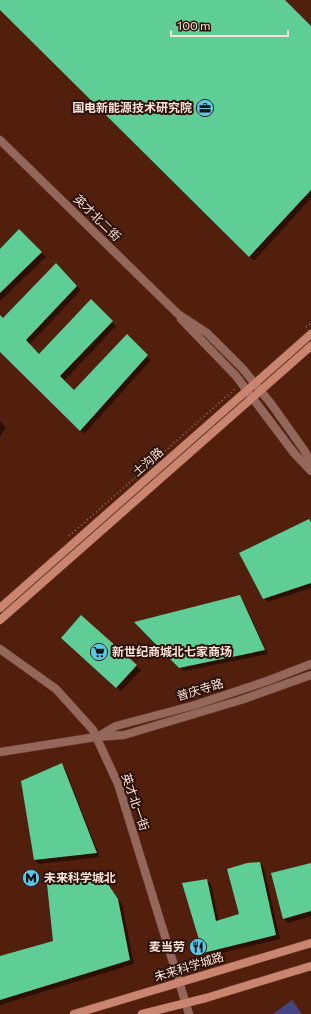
<svg xmlns="http://www.w3.org/2000/svg" width="311" height="1014" font-family="Commissioner,'Noto Sans SC',sans-serif">
<style>
.grass{fill:#434681}
.shadow{fill:#0007}
.building{fill:#5ece96}
.lines{fill:none;stroke-linecap:round;stroke-linejoin:round}
.tertiary-casing{stroke:#6e3e2e;stroke-width:9}
.secondary-casing{stroke:#6e3e2e;stroke-width:9}
.path{stroke:#9e7567;stroke-width:1.5;stroke-dasharray:1 3;stroke-linecap:butt}
.tertiary{stroke:#93685a;stroke-width:8}
.secondary{stroke:#c9856f;stroke-width:8}
.labels{text-anchor:middle;stroke-width:4;stroke-linejoin:round;paint-order:stroke}
.poi-label{font-size:12px;font-weight:bold;fill:#fee2d9;stroke:#29120a;text-anchor:end}
.street-label{font-size:12px;fill:#fee2d9;stroke:#29120a}
</style>
<rect width="100%" height="100%" fill="#531f0d"/>
<polygon class="grass" points="292,1000 302,1014 273,1014"/>
<g class="shadow">
<polygon points="0,0 283,0 311,27 311,198 254,261 0,9"/>
<polygon points="19,231 46,257 0,301 0,251"/>
<polygon points="56,265 81,290 29,345 39,355 91,301 116,326 64,381 74,391 127,335 151,360 84,434 0,351 0,316 3,320"/>
<polygon points="0,421 6,427 0,437"/>
<polygon points="311,522 311,588 268,602 264,598"/>
<polygon points="239,596 243,600 268,654 184,671 136,623"/>
<polygon points="81,617 141,670 121,691 66,642"/>
<polygon points="61,764 65,768 100,857 39,864 34,860"/>
<polygon points="260,863 264,868 280,939 208,956 204,952 206,880 211,884 219,922 241,915"/>
<polygon points="311,864 311,916 288,923 284,919 272,873"/>
<polygon points="100,873 122,904 134,964 0,1005 0,957 54,942"/>
</g>
<g class="building">
<polygon points="0,0 285,0 311,26 311,190 249,257 0,10"/>
<polygon points="19,229 42,252 0,293 0,249"/>
<polygon points="56,263 77,286 26,340 39,354 91,299 113,321 60,376 74,390 127,334 148,355 80,431 0,352 0,315 3,318"/>
<polygon points="309,519 311,522 311,583 263,599 239,553"/>
<polygon points="240,595 265,650 179,668 134,622"/>
<polygon points="81,615 137,665 116,688 61,638"/>
<polygon points="62,763 97,853 34,860 21,781"/>
<polygon points="260,862 276,935 203,953 182,883 207,879 216,921 239,914 227,869 247,863"/>
<polygon points="311,863 311,911 283,919 271,873"/>
<polygon points="100,872 118,899 130,960 0,1000 0,956 53,941 47,884"/>
</g>
<g class="lines">
<defs>
<g id="tertiary">
<polyline points="0,140 178,314 207,333 243,369 272,405 304,450 311,462"/>
<polyline points="181,319 236,376 294,453 311,471"/>
<polyline points="0,649 56,689 93,730 118,784 189,1014"/>
<polyline points="99,736 116,726 195,705 267,681 311,664"/>
<polyline points="0,752 96,737 124,735 241,700 311,675"/>
</g>
<g id="secondary">
<polyline points="0,608 311,334"/>
<polyline points="0,620 311,346"/>
<polyline points="74,1014 311,943"/>
<polyline points="142,1014 206,998 311,966"/>
</g>
</defs>
<use href="#tertiary" class="tertiary-casing"/>
<use href="#secondary" class="secondary-casing"/>
<g class="path">
<polyline points="306,327 311,323"/>
<polyline points="69,536 236,388"/>
</g>
<use href="#tertiary" class="tertiary"/>
<use href="#secondary" class="secondary"/>
</g>
<defs>
<symbol id="office-disc" viewBox="-11 -11 22 22"><circle r="9.5" fill="#5bc8e6" stroke="#29120a"/><path d="M-6-3h4V-5.5h4V-3h4V5H-6ZM-1-4.5V-3h2v-1.5ZM-6 0V1H6V0Z" fill="#111"/></symbol>
<symbol id="supermarket-disc" viewBox="-11 -11 22 22"><circle r="9.5" fill="#5bc8e6" stroke="#29120a"/><path d="M-6-5.5h2.5l.6 2H6L4.5 2H-2.5L-4.4-4H-6ZM-1.5 3.2a1.3 1.3 0 1 0 .1 0ZM3 3.2a1.3 1.3 0 1 0 .1 0Z" fill="#111"/></symbol>
<symbol id="metro-disc" viewBox="-11 -11 22 22"><circle r="9.5" fill="#5bc8e6" stroke="#29120a"/><path d="M-5.5 5V-5H-3L0 0L3-5H5.5V5H3V-.5L0 4L-3-.5V5Z" fill="#111"/></symbol>
<symbol id="restaurant-disc" viewBox="-11 -11 22 22"><circle r="9.5" fill="#5bc8e6" stroke="#29120a"/><path d="M-5-6h1v4h1v-4h1v4h1v-4h1v5L-1.5 .5V6h-2V.5L-5-1ZM5-6V6H3V1.5H1.5Q1.5-4 5-6Z" fill="#111"/></symbol>
</defs>
<g fill-rule="evenodd">
<use href="#office-disc" x="195" y="98" width="20" height="20"/>
<use href="#supermarket-disc" x="89" y="642" width="20" height="20"/>
<use href="#metro-disc" x="21" y="868" width="20" height="20"/>
<use href="#restaurant-disc" x="188" y="937" width="20" height="20"/>
</g>
<g class="labels">
<g class="poi-label">
<text x="192" y="112">国电新能源技术研究院</text>
<text x="112" y="656" text-anchor="start">新世纪商城北七家商场</text>
<text x="44" y="882" text-anchor="start">未来科学城北</text>
<text x="185" y="951">麦当劳</text>
</g>
<g class="street-label">
<text transform="translate(97 218) rotate(44)" y="4">英才北二街</text>
<text transform="translate(148 462) rotate(-41)" y="4">土沟路</text>
<text transform="translate(200 690) rotate(-17)" y="4">普庆寺路</text>
<text transform="translate(135 802) rotate(71)" y="4">英才北一街</text>
<text transform="translate(189 967) rotate(-17)" y="4">未来科学城路</text>
</g>
</g>
<path d="M171 30v6h117v-6" fill="none" stroke="#fee2d9" stroke-width="2"/>
<text x="177" y="30" font-size="12" fill="#fee2d9" stroke="#29120a" stroke-width="3" paint-order="stroke">100 m</text>
</svg>
